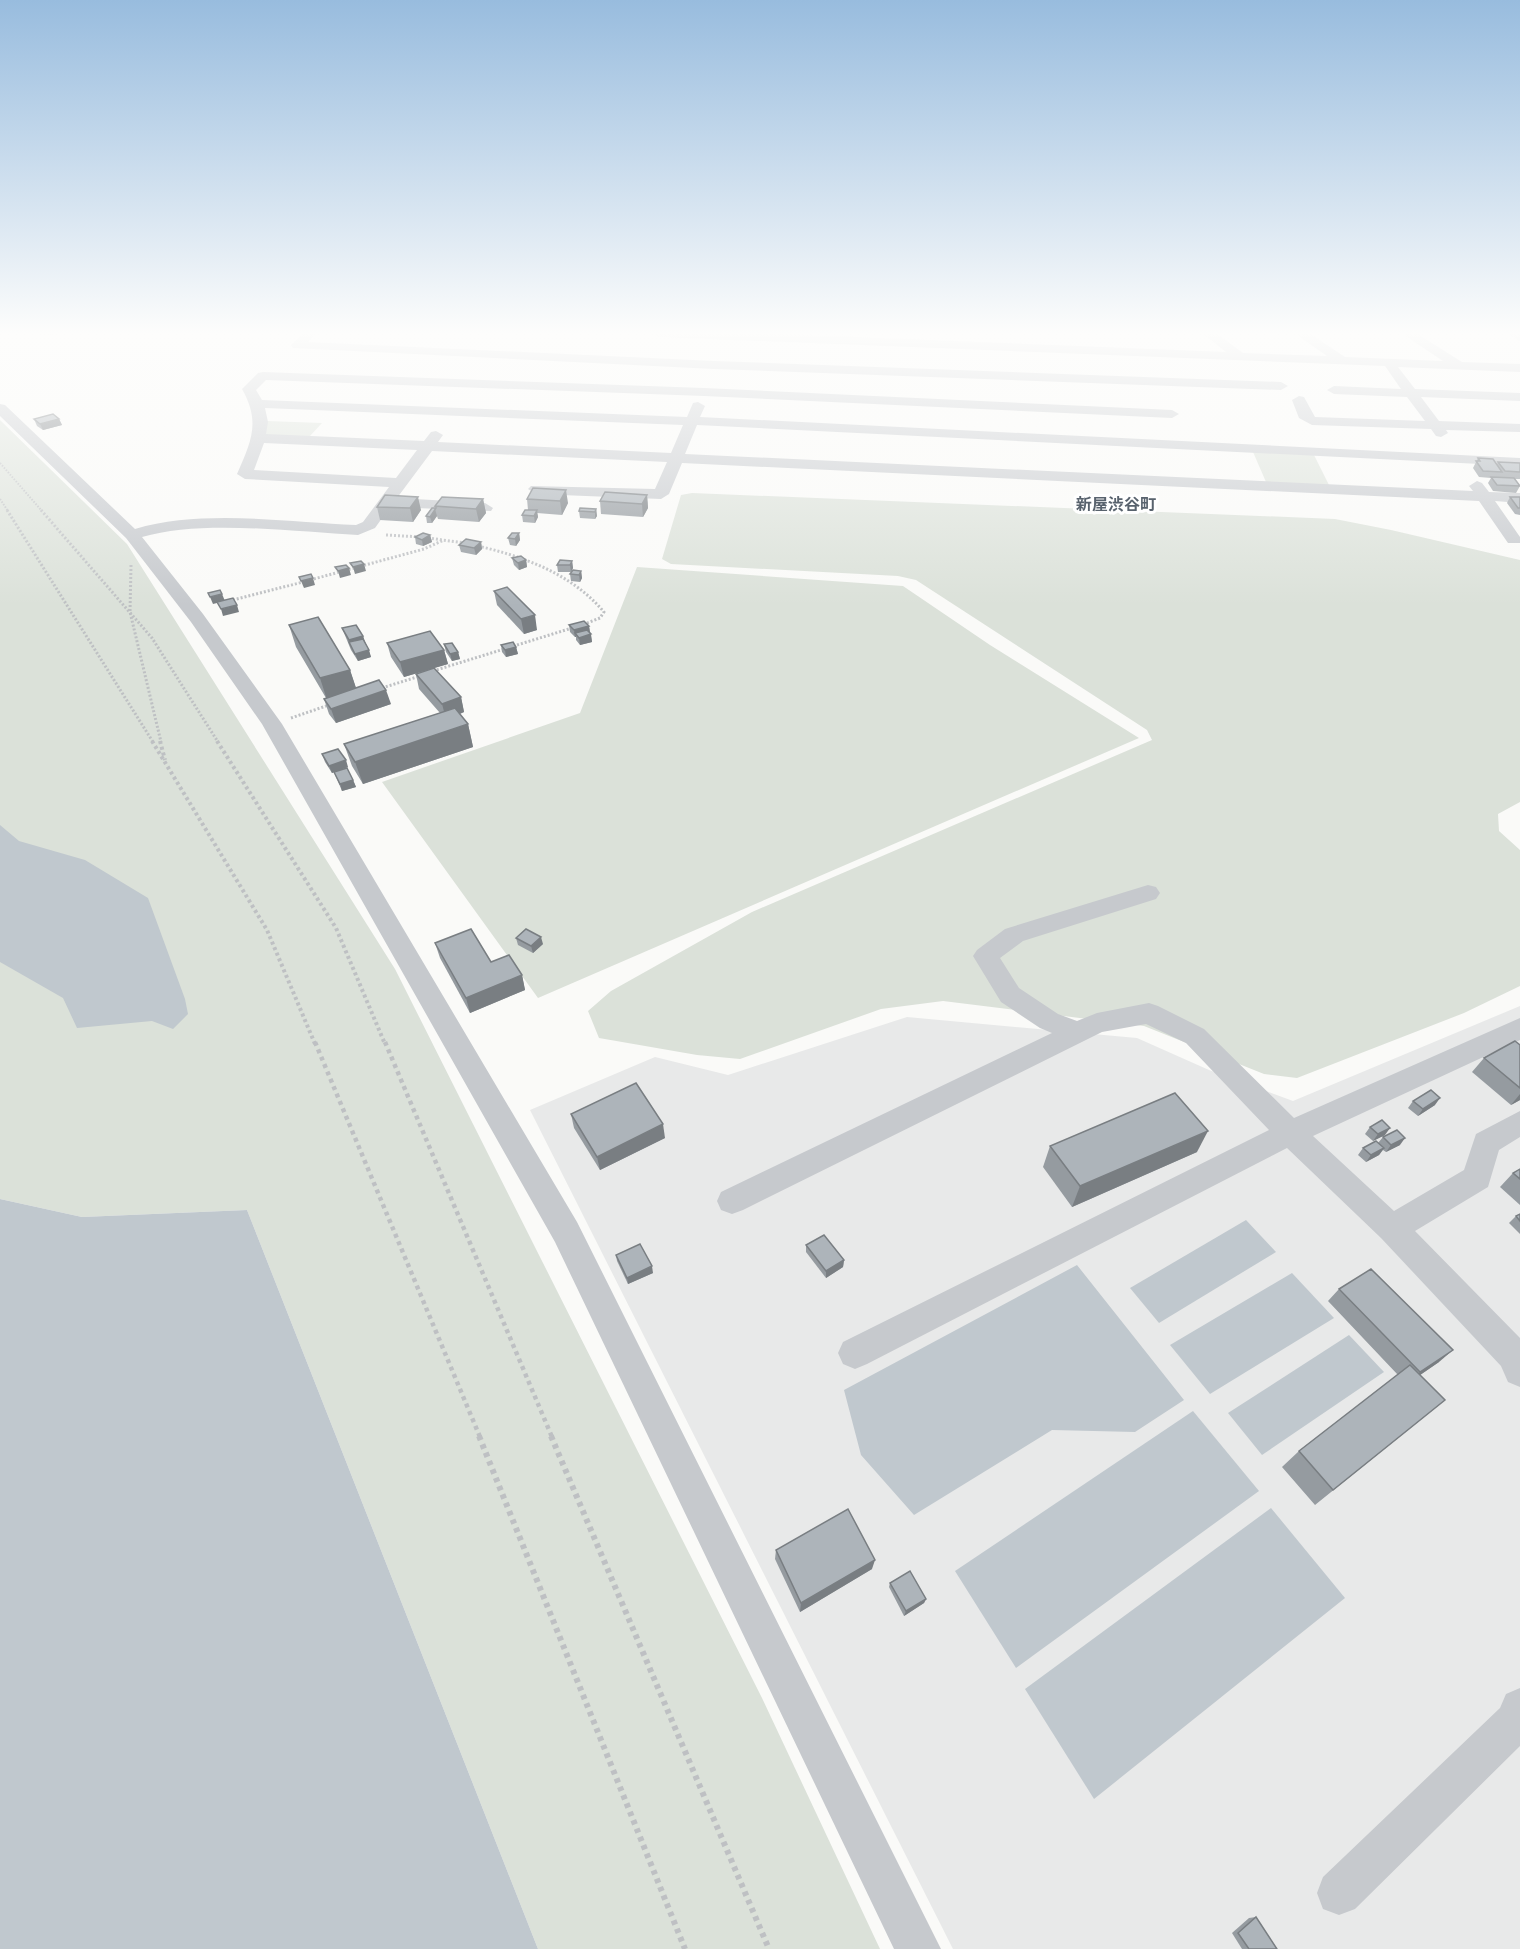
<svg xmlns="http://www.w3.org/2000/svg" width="1520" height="1949" font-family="Figtree,'Noto Sans JP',sans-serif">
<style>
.built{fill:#e8e9e9}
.green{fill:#dbe1d9}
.water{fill:#c0c8ce}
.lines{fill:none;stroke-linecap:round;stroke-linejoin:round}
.path-far4{stroke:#bec0c3;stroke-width:2;stroke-dasharray:1.5 1.5;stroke-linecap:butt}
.path-far3{stroke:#bec0c3;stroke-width:3;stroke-dasharray:2 2;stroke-linecap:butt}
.path-far2{stroke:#bec0c3;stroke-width:4;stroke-dasharray:3 3;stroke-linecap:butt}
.path-far1{stroke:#bec0c3;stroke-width:4.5;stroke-dasharray:4 4;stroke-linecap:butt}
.path{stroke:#bec0c3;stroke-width:6;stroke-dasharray:4.5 4.5;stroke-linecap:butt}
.minor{fill:#c6c9cd;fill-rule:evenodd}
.wall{fill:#959ba0}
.shaded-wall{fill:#797e82}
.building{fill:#adb4ba;stroke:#797e82;stroke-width:1.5}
.labels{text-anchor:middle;stroke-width:6;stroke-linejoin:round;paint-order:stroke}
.far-quarter-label{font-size:16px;font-weight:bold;fill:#58626d;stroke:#fff}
</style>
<rect width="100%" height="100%" fill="#fafaf8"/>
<polygon class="built" points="1520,1006 1520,1949 953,1949 530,1110 655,1057 728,1075 907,1017 1137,1038 1209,1070 1293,1101"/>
<g class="green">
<polygon points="0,420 127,544 395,969 762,1698 880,1949 538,1949 247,1210 82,1217 0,1199"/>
<polygon points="267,421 322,423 309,437 265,435"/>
<polygon points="1253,452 1314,455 1329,485 1266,482"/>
<polygon points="692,493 1335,519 1391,530 1520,560 1520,802 1498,814 1499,831 1520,850 1520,986 1464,1013 1297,1078 1264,1074 1144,1026 943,1001 881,1009 740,1059 697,1055 599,1038 588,1011 611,991 752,912 1152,740 1147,730 916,580 898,576 671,564 662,559 681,495"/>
<polygon points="637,567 903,586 990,645 1139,738 538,998 382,782 580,713"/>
</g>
<g class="water">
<polygon points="0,825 19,841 85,860 148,898 185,999 188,1014 173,1029 152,1021 77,1028 63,998 0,962"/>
<polygon points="0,1199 82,1217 247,1210 538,1949 0,1949"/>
<polygon points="1246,1220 1276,1252 1159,1323 1130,1288"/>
<polygon points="1077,1265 1184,1400 1135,1432 1052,1430 914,1515 861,1455 844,1390"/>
<polygon points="1292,1273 1334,1318 1210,1394 1170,1345"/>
<polygon points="1349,1335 1384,1372 1262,1455 1228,1413"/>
<polygon points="1193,1411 1259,1491 1016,1668 955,1571"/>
<polygon points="1271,1508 1345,1598 1094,1799 1025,1689"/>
</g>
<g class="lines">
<g class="path-far4">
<polyline points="0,463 42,511"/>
<polyline points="0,499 8,511"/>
</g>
<g class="path-far3">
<polyline points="7,510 153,742"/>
<polyline points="41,510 152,638 218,742"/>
<polyline points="386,535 421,537"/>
<polyline points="428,538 465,543"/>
<path d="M478 546C525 557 572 574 604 612L600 618 582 625"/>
<polyline points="131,565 130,612 161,742"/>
<polyline points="310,580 424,549 444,540"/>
<polyline points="229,601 303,582"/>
<polyline points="433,671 572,628"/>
<polyline points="382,688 420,676"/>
<polyline points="291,718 329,705"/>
</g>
<g class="path-far2">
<polyline points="152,741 267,930 315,1044"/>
<polyline points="160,741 165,760"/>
<polyline points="217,741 336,928 385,1044"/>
</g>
<g class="path-far1">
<polyline points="315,1042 480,1437"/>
<polyline points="385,1042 552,1437"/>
</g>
<g class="path">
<polyline points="479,1436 685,1949"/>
<polyline points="551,1436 769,1949"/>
</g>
<g class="minor">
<polygon points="303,333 317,333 308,342 714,361 1281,382 1288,386 1281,390 714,369 293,348 291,345"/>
<polygon points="653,333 756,333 1226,352 1202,333 1216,333 1243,353 1327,356 1294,333 1309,333 1345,357 1443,361 1401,333 1416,333 1462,362 1520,364 1520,372 1398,367 1415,389 1520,393 1520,401 1421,397 1439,421 1520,424 1520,432 1446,430 1448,433 1441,437 1436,436 1431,429 1312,425 1299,418 1292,400 1299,396 1304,397 1315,417 1425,421 1407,397 1334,394 1327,390 1334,386 1401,389 1385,366 659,337"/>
<polygon points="1507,333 1520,333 1520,341"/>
<path d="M263 372 704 388 1172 410 1179 414 1172 418 704 396 266 380 256 390 262 400 687 417 693 403 698 402 705 406 700 417 1520 458V466L697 425 685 454 1473 491 1469 486 1477 481 1482 483 1489 492 1520 493V503L1495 501 1520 537V543H1508L1479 501 682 463 669 494 661 499 536 494 528 489 531 486 655 489 667 462 432 451 397 498 485 503 493 508 491 511 390 507 375 528 358 535C295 532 202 519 142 537L203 614 282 724 577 1222 941 1949H894L555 1242 262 724 191 622 126 538 0 416V404L5 405 135 529C202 509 286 522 356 525L363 522 389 487 245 479 237 474C251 442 261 422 242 389L258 373ZM265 408 683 425 671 453 438 442 443 435 436 431 431 432 424 441 266 434 268 422ZM264 443 417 450 396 478 254 470Z"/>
<polygon points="1148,885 1156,887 1160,893 1156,899 1023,941 1000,958 1019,988 1058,1014 1077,1021 1097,1013 1149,1003 1158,1006 1204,1029 1294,1118 1520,1018 1520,1040 1313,1136 1394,1211 1464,1170 1476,1134 1520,1111 1520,1137 1499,1150 1488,1187 1415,1231 1520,1338 1520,1387 1508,1382 1501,1366 1381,1238 1287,1148 867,1364 855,1369 843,1364 838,1353 843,1342 1269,1130 1186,1043 1146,1024 1102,1032 743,1210 732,1214 721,1210 717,1201 721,1192 1052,1033 1040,1028 1001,1002 973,956 977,950 1005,929"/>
<polygon points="1520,1688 1520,1746 1355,1909 1339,1915 1323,1909 1317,1893 1323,1877 1500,1708 1506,1694"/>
</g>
</g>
<g class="wall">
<polygon points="35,333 55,333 52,335"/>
<polygon points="34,419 59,419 62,425 43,430 37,426"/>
<polygon points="1478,458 1497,464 1498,462 1520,463 1520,479 1514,479 1520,486 1516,493 1493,491 1488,483 1491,478 1479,477 1473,468"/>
<polygon points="533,488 568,503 562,515 537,513 538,517 535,523 523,522 522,515 528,510 527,499"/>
<polygon points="385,495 421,510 413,522 380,520 377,507"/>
<polygon points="647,495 648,508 643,517 601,514 600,501"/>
<polygon points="1510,497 1520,497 1520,515 1515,514 1507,503"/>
<polygon points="483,499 486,513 479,522 438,519 437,516 432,523 427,523 426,516 435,508 435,506"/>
<polygon points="596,509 597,516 595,519 580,518 579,511"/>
<polygon points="519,533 520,540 516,546 510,545 508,538"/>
<polygon points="430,535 432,542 423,546 416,544 415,537"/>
<polygon points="481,542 482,549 476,555 461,552 459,545"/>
<polygon points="512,558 526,560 527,567 519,570 514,565"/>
<polygon points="572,561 573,568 571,572 558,572 557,565"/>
<polygon points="581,571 582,578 580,582 571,581 570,574"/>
<polygon points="494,591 537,630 524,634 497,605"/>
<polygon points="289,625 350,670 356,688 391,704 336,723 329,714 324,699 326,698 296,647"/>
<polygon points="569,625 589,626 592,642 580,645 576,640 576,637 575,637 570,632"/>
<polygon points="342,628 363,636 371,657 358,661 351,650"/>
<polygon points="387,643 444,650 448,664 434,668 461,697 464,712 460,714 468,724 473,747 363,784 352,766 344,744 440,713 419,689 416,674 424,671 404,677 391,657"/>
<polygon points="444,644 458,652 460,659 452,661 446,652"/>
<polygon points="501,645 516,647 518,654 506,657 502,652"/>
<polygon points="322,754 348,767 340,770 353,780 356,787 342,791 334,772 332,773 325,762"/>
<polygon points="516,938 543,944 533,953 518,945"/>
<polygon points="435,943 491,962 522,975 525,990 470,1013 440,958"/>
<polygon points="1520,1045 1520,1100 1511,1105 1472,1072 1484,1058"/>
<polygon points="1413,1101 1435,1105 1418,1116 1408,1108"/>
<polygon points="571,1114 665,1138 600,1170 574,1128"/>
<polygon points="1370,1127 1385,1135 1373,1141 1365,1134"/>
<polygon points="1383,1137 1400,1145 1386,1152 1383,1150 1379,1155 1366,1162 1358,1155 1363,1148 1378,1143"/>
<polygon points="1050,1146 1197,1152 1072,1207 1043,1167"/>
<polygon points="1520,1169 1520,1205 1500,1187 1513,1173"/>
<polygon points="1520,1214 1520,1234 1509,1223 1516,1216"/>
<polygon points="806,1245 844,1260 843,1267 826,1278 806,1252"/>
<polygon points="616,1255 653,1273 628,1284 617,1261"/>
<polygon points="1339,1289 1439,1362 1420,1375 1445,1400 1315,1505 1282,1467 1299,1451 1398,1375 1328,1301"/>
<polygon points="776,1550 872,1569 800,1612 775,1559"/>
<polygon points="890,1583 926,1599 924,1603 904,1616 889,1587"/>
<polygon points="1256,1917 1277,1949 1242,1949 1232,1933 1249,1918"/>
</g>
<g class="shaded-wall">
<polygon points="59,419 62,425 43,430 40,424"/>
<polygon points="566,490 568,503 562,515 560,501"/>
<polygon points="647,495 648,508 643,517 642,504"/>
<polygon points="418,497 421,510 413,522 410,508"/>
<polygon points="483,499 486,513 479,522 476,509"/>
<polygon points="435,509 437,516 432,523 430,517"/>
<polygon points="596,509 597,516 595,519 595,512"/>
<polygon points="537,510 538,517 535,523 534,516"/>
<polygon points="519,533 520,540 516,546 515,539"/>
<polygon points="430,535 432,542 423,546 422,540"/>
<polygon points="481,542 482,549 476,555 474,548"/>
<polygon points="526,560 527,567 519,570 518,563"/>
<polygon points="572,561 573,568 571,572 570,565"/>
<polygon points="364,564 366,571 355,574 353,567"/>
<polygon points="349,568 351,575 340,578 338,571"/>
<polygon points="581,571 582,578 580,582 579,575"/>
<polygon points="313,578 315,585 304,588 301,581"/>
<polygon points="222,594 225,601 213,604 210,597"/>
<polygon points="237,605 239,612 223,616 221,609"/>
<polygon points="535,615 537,630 524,634 521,619"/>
<polygon points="589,626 590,634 575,633 576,637 575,637 574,630"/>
<polygon points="591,634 592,642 580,645 579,638"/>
<polygon points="363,636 365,643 351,647 349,640"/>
<polygon points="516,647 518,654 506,657 505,650"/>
<polygon points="369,650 371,657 358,661 355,654"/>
<polygon points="444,650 448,664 404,677 400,662"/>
<polygon points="458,652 460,659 452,661 450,654"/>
<polygon points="350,670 357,691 327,700 320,678"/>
<polygon points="386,690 391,704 336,723 331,709"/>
<polygon points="461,697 464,712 446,719 442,704"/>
<polygon points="468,724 473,747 363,784 355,762"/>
<polygon points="346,760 348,767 332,773 329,766"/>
<polygon points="353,780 356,787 342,791 340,784"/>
<polygon points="541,937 543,944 533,953 531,946"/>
<polygon points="522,975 525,990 470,1013 466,998"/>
<polygon points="1520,1094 1520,1100 1511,1105"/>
<polygon points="1440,1098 1435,1105 1418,1116 1423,1109"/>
<polygon points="663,1124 665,1138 600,1170 597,1157"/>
<polygon points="1390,1128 1385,1135 1373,1141 1378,1134"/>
<polygon points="1208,1131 1197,1152 1072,1207 1080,1186"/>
<polygon points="1405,1138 1400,1145 1386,1152 1391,1145"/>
<polygon points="1384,1148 1379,1155 1366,1162 1371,1155"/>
<polygon points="844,1260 843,1267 826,1278 826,1271"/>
<polygon points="652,1266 653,1273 628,1284 627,1278"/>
<polygon points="1453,1350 1439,1362 1407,1384 1420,1372"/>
<polygon points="875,1560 872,1569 800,1612 801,1603"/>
<polygon points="926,1599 924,1603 904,1616 906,1611"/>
</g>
<g class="building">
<polygon points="53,414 59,419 40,424 34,419"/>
<polygon points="1478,458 1493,459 1502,472 1483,471 1476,461 1480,461"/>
<polygon points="1498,462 1520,463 1520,472 1505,471"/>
<polygon points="1491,477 1514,478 1520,486 1497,485"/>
<polygon points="533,488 566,490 560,501 527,499"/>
<polygon points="605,492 647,495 642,504 600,501"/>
<polygon points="385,495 418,497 410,508 377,507"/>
<polygon points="442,497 483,499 476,509 435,506"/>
<polygon points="1510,497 1520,497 1520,508 1518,508"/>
<polygon points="432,508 436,508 430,517 426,516"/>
<polygon points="580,508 596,509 595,512 579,511"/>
<polygon points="525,510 537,510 534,516 522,515"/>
<polygon points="423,533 430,535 422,540 415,537"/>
<polygon points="512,533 519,533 515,539 508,538"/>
<polygon points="466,539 481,542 474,548 459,545"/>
<polygon points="521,556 526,560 518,563 512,558"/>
<polygon points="560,560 572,561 570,565 557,565"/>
<polygon points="361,561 364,564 353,567 350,563"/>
<polygon points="346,565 349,568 338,571 335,567"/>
<polygon points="573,570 581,571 579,575 570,574"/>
<polygon points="311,574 313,578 301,581 299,577"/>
<polygon points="507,587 535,615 521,619 494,591"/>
<polygon points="220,590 222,594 210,597 208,593"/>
<polygon points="233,598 237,605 221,609 217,602"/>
<polygon points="318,617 350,670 320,678 289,625"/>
<polygon points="584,621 589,626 574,630 569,625"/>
<polygon points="356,625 363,636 349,640 342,628"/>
<polygon points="587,630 591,634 579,638 575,633"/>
<polygon points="430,631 444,650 400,662 387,643"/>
<polygon points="363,639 369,650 355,654 349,642"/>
<polygon points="513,642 516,647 505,650 501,645"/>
<polygon points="452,643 458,652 450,654 444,644"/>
<polygon points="434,668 461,697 442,704 416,674"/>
<polygon points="379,680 386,690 331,709 324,699"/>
<polygon points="455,708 468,724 355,762 344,744"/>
<polygon points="338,749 346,760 329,766 322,754"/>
<polygon points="347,768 353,780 340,784 334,772"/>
<polygon points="471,929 491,962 509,955 522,975 466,998 435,943"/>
<polygon points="526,929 541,937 531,946 516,938"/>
<polygon points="1515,1041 1520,1045 1520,1088 1484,1058"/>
<polygon points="636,1083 663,1124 597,1157 571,1114"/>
<polygon points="1431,1090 1440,1098 1423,1109 1413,1101"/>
<polygon points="1175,1093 1208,1131 1080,1186 1050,1146"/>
<polygon points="1382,1120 1390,1128 1378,1134 1370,1127"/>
<polygon points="1397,1130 1405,1138 1391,1145 1383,1137"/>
<polygon points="1376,1141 1384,1148 1371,1155 1363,1148"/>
<polygon points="1520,1169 1520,1179 1513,1173"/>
<polygon points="1520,1214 1520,1221 1516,1216"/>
<polygon points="824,1235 844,1260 826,1271 806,1245"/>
<polygon points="640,1244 652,1266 627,1278 616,1255"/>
<polygon points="1371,1269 1453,1350 1420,1372 1339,1289"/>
<polygon points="1410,1365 1445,1400 1333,1490 1299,1451"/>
<polygon points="848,1509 875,1560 801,1603 776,1550"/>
<polygon points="910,1571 926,1599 906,1611 890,1583"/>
<polygon points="1256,1917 1277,1949 1249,1949 1238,1933"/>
</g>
<linearGradient id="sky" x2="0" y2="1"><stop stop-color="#98bcde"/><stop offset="0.55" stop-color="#fdfdfc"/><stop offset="1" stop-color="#fdfdfc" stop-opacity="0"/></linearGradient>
<rect width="1520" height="606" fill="url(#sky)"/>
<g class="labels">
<g class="far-quarter-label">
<text x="1116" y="510">新屋渋谷町</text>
</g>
</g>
</svg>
